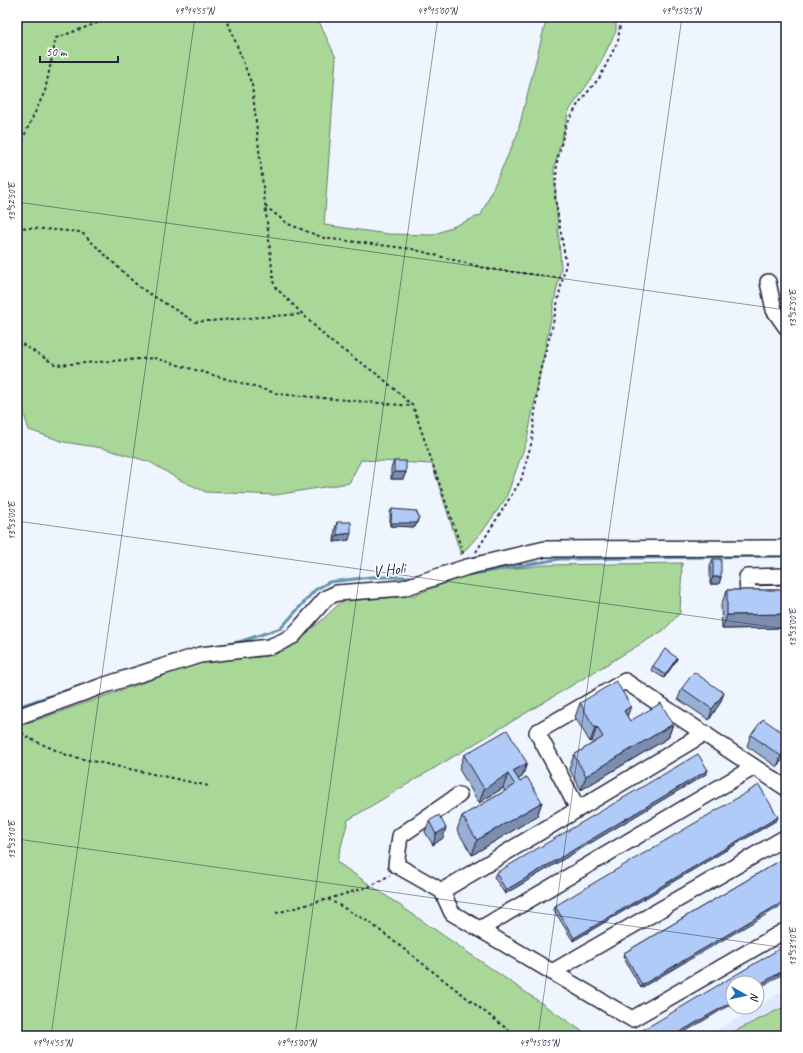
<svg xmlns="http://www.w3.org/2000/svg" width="803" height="1053" font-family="Caveat,sans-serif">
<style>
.built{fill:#dce8fc}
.green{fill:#a8d798;stroke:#657c6a}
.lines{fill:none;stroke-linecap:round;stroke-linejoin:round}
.stream{stroke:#6692ab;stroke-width:3}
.minor-casing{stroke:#22223b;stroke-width:18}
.path{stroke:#22223b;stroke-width:2;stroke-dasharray:3 3;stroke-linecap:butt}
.minor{stroke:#fff;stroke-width:15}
.wall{fill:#97afd5;stroke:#22223b}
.shaded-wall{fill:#7b8eae;stroke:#22223b}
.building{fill:#b0cbf8;stroke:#22223b}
.ticks{fill:none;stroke:#22223b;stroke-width:1;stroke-opacity:0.45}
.labels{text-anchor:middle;stroke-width:3;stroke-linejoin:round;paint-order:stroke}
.street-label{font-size:16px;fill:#22223b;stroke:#fff}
.neatline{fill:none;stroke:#22223b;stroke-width:1.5}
.ticks-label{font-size:10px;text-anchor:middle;fill:#22223b}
</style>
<rect width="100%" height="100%" fill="#eff5fe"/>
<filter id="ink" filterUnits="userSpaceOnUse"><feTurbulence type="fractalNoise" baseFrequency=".025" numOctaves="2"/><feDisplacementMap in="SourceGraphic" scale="8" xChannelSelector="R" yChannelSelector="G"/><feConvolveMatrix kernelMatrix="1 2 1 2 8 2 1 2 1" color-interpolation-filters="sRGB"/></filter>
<g filter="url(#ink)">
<polygon class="built" points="786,989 786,1036 707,1036 757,1007"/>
<g class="green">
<polygon points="17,17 317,17 336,58 324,225 388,234 433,235 481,215 517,135 547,17 616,17 616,31 596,72 569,111 554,169 561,268 527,440 506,498 485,528 461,555 432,464 361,460 349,483 275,495 206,492 178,479 150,462 102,448 64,442 29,430 17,393"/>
<polygon points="682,563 680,613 664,630 348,820 337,862 589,1036 17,1036 17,727 199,663 275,655 320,622 342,601 412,596 469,574 545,565"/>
<polygon points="786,1006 786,1036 725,1036"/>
</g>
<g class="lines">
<g class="stream">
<polyline points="463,576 559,559 786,556"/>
<polyline points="225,645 242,641 281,628 315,590 329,582 371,577 417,577"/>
<polyline points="121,672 175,655"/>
<polyline points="17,707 80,686"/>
</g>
<defs>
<g id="minor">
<polyline points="768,282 774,310 786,327"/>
<polyline points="786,576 747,577 748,594 786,593"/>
<polyline points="17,717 102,686 200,655 269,647 281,642 293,636 326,598 337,593 403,588 467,567 545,549 786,548"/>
<polyline points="459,795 400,836 396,865 442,891 452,913 632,1019 786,930"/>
<polyline points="578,809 537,732 625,681 786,788"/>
<polyline points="442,891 705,733"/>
<polyline points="480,929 754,767"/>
<polyline points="552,972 786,837"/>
</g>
</defs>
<use href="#minor" class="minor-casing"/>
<g class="path">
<polyline points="226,17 252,85 274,286 330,341 381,377 413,406 464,556"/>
<polyline points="17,170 24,136 45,91 56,38 114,17"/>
<polyline points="265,206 288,224 324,238 412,249 489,269 563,278"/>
<polyline points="17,227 81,232 139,287 195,322 302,314"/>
<polyline points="17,341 56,365 154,358 279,394 412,406"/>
<polyline points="476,552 521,480 532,441 539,375 552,328 566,263 555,198 557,162 565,128 578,104 600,77 618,41 621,17"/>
<polyline points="17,729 28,738 69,756 209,786"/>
<polyline points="328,899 371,886 390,875"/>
<polyline points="276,913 328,899 369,922 516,1036"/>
</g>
<use href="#minor" class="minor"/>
</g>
<g class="wall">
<polygon points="394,461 406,472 403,479 391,479 391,468"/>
<polygon points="392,509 418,520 415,527 390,526 390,512"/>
<polygon points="337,522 349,540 334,542 335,529"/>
<polygon points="713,559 721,577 719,584 710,584 710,566"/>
<polygon points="727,590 786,590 786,628 722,629 721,605"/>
<polygon points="677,658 676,661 664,678 651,670 653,666"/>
<polygon points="682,688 724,693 720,703 709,720 678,699"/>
<polygon points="580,703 627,717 630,721 673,724 668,738 581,790 569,769 574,755 593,743 592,741 590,742 575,717"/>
<polygon points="751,735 786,735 786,755 777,767 747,746"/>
<polygon points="464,755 527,763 522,777 518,779 520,782 542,802 537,816 472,855 457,830 462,816 505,791 503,788 479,803 459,769"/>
<polygon points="708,770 706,774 505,894 494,877 496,873"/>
<polygon points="777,820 573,941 554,910 555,906"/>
<polygon points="429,821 443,838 433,845 425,832"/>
<polygon points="786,857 641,988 623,957 624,953"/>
</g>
<g class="shaded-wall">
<polygon points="394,472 406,472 403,479 391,479"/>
<polygon points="419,517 415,527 390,526 391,523"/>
<polygon points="351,533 349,540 334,542 337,535"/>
<polygon points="713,577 721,577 719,584 710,584"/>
<polygon points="786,614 786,628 722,629 727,615"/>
<polygon points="677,658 676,661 664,678 665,675"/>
<polygon points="724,693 720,703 709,720 712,709"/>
<polygon points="631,706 626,720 624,711"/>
<polygon points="673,724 668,738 581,790 586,776"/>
<polygon points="597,727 592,741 590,742 595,728"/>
<polygon points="786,749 786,755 777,767 781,756"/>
<polygon points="527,763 522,777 513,782 513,771"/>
<polygon points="708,770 706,774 505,894 506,890"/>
<polygon points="508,774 503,788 479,803 484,789"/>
<polygon points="542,802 537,816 472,855 477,840"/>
<polygon points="778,817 777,820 573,941 574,938"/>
<polygon points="446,828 443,838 433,845 436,834"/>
<polygon points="786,900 786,903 641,988 642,985"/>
<polygon points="786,969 786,972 757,989 757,986"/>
<polygon points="733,1001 733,1003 678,1036 673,1036"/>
</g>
<g class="building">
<rect x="394" y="461" width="12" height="11"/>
<polygon points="392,509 416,511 419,517 416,523 391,523"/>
<polygon points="337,522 351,522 351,533 337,535"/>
<rect x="713" y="559" width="8" height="18"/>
<polygon points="727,590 786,590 786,614 727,615"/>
<polygon points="665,649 677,658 665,675 653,666"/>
<polygon points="694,672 724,693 712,709 682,688"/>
<polygon points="616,681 631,706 624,711 630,721 661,703 673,724 586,776 574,755 603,737 597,727 595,728 580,703"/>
<polygon points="763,719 786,735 786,749 781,756 751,735"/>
<polygon points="507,730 527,763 513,771 520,782 527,777 542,802 477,840 462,816 515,785 508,774 484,789 464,755"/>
<polygon points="698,754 708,770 506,890 496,873"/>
<polygon points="759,785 778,817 574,938 555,906"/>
<polygon points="439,815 446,828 436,834 429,821"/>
<polygon points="786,857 786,900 642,985 624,953"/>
<polygon points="786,945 786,969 757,986 757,983 733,983 733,1001 673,1036 638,1036 636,1034"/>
</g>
</g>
<path class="ticks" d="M17 202 786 310M17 521 786 629M17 839 786 948M51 1036 195 17M295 1036 438 17M538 1036 682 17M782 1036 786 1007"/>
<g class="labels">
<g class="street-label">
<text transform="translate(389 569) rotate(-7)" y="6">V Holi</text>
</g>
</g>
<rect width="803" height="1053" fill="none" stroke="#fff" stroke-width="44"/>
<g transform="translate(745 995) rotate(98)"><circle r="19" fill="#ffffff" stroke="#a7a7b1"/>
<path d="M0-3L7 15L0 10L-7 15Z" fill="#1f6fb2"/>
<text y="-6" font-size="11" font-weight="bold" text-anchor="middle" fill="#22223b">N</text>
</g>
<path d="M40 56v6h78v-6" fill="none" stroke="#22223b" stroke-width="2"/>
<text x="46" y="56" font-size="12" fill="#22223b" stroke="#ffffff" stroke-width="3" paint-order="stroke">50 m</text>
<rect x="22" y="22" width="759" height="1009" class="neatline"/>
<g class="ticks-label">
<text x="194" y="14">49°14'55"N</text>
<text x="437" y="14">49°15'00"N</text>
<text x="681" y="14">49°15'05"N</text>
<text transform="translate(11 202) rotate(-90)" y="4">13°52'50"E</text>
<text transform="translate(792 309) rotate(-90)" y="4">13°52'50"E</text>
<text transform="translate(11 521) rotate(-90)" y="4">13°53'00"E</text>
<text transform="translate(792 628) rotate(-90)" y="4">13°53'00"E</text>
<text transform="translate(11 840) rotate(-90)" y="4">13°53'10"E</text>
<text transform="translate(792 947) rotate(-90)" y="4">13°53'10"E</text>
<text x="52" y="1046">49°14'55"N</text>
<text x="296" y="1046">49°15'00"N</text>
<text x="539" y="1046">49°15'05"N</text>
</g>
</svg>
